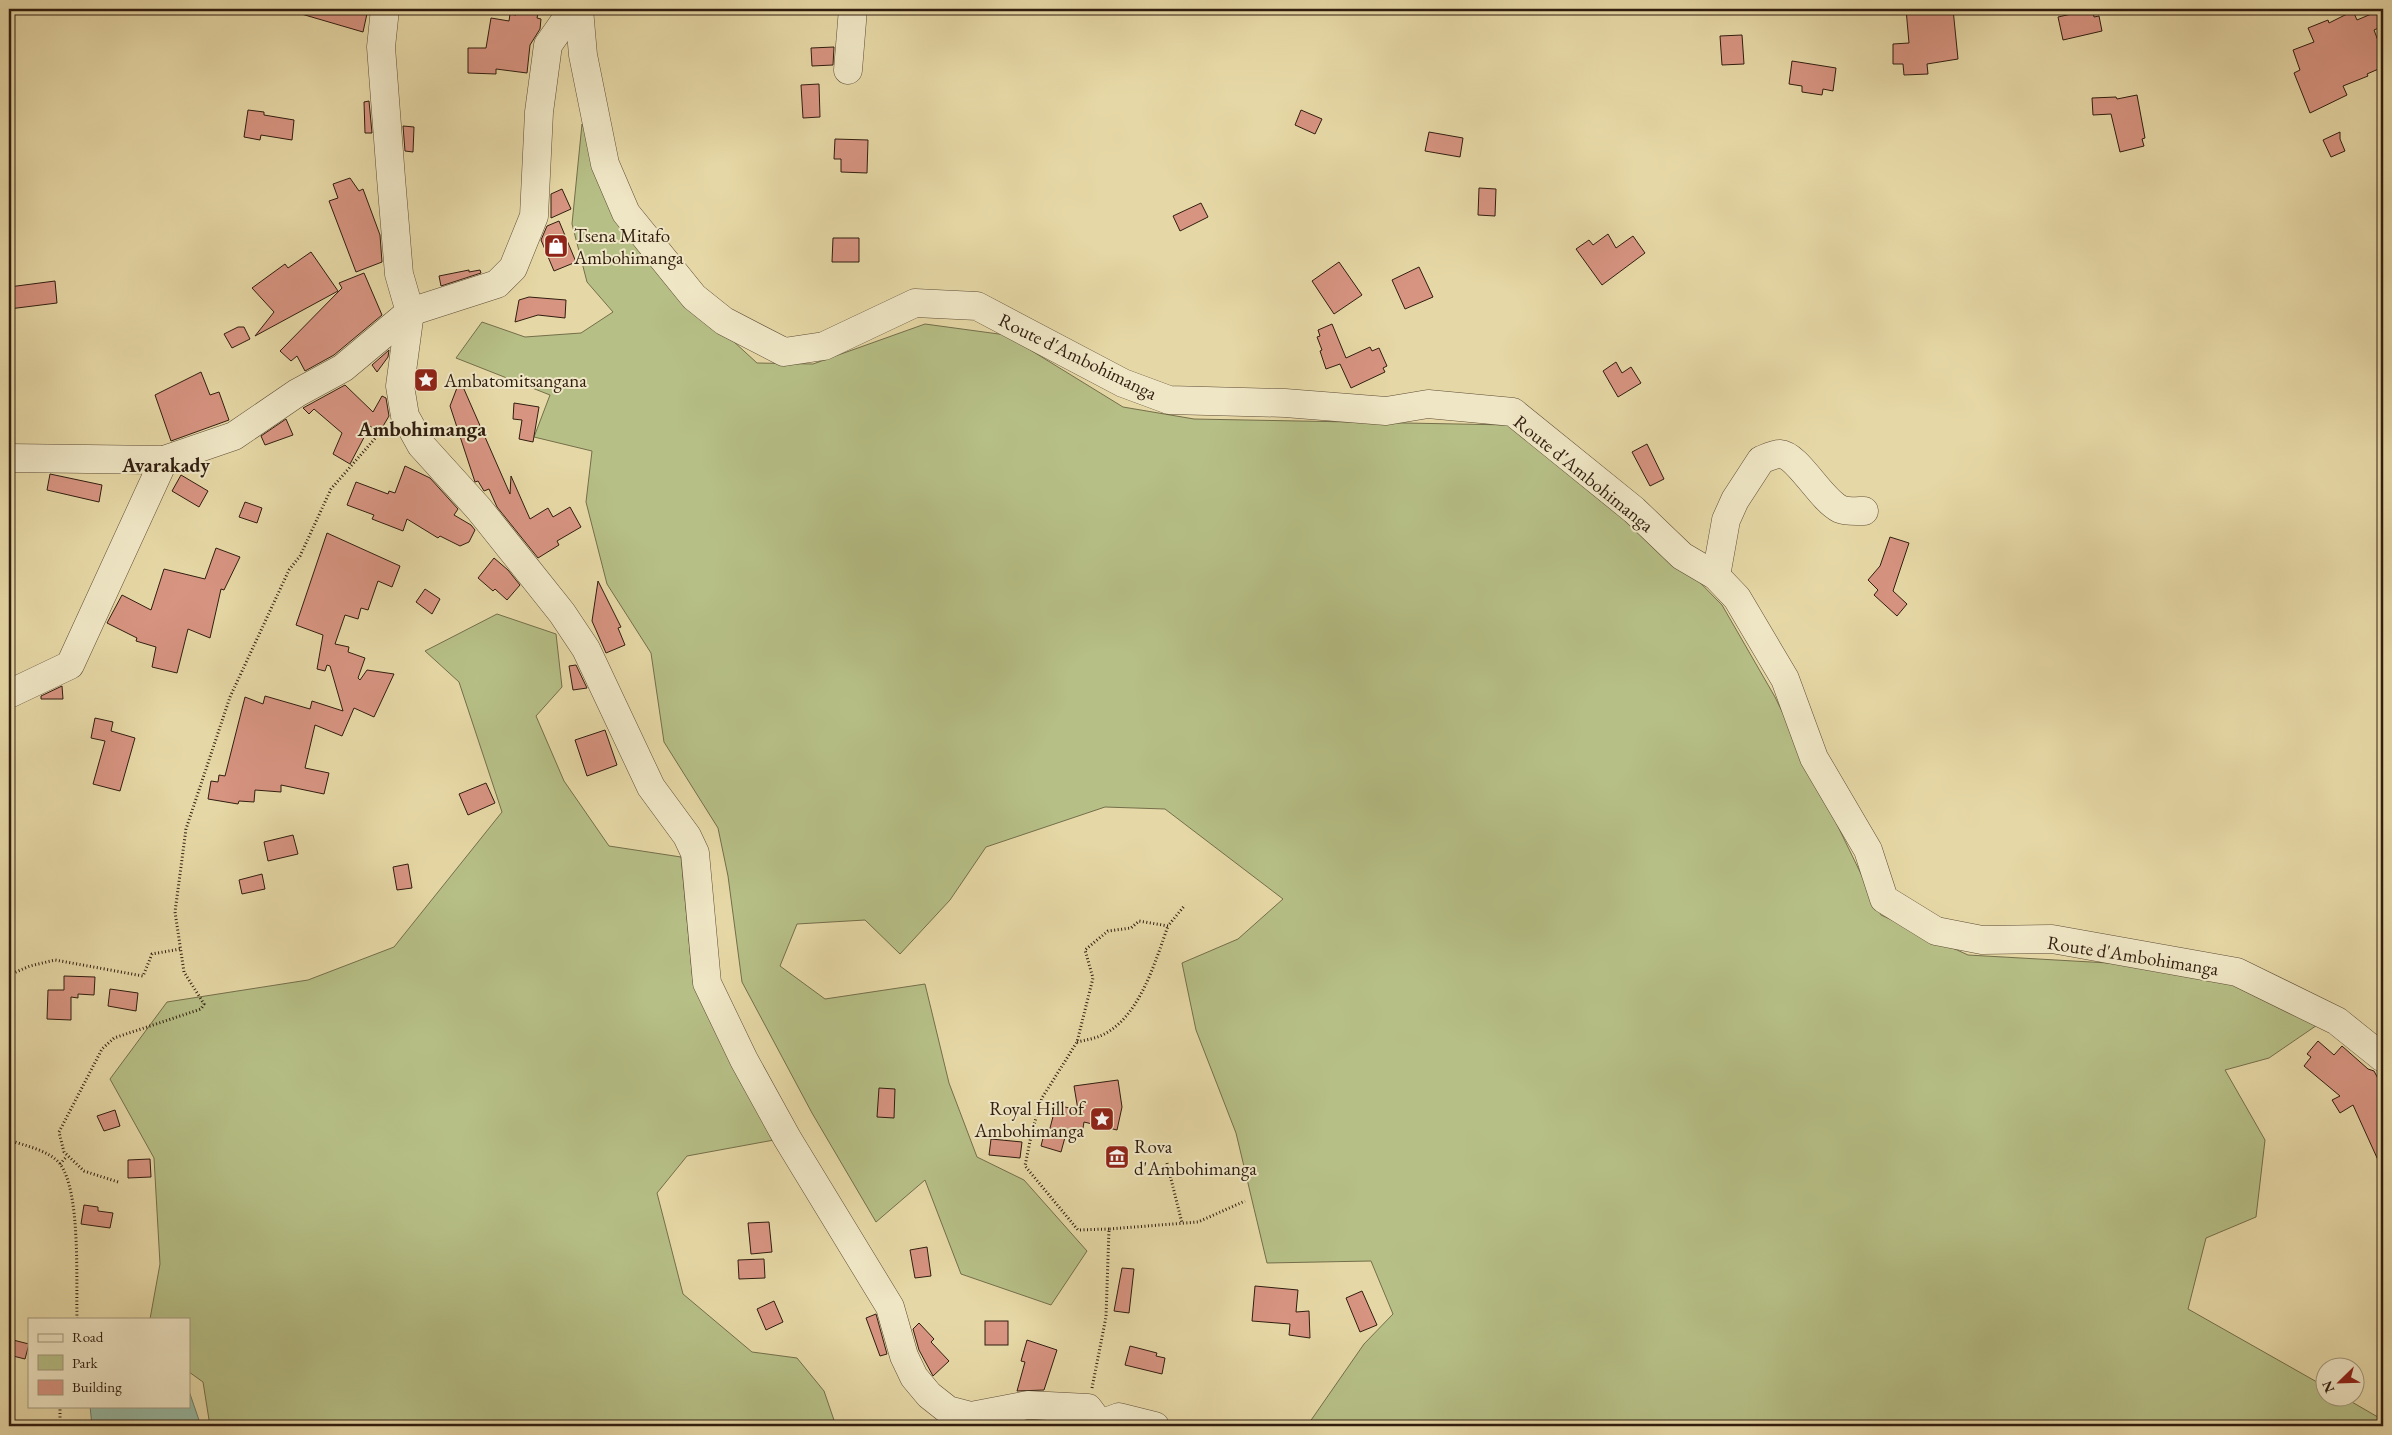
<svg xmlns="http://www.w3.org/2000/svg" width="2392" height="1435" font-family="'EB Garamond',serif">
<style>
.green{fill:#b6bf86;stroke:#746e4a}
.water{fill:#97baa4;stroke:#6e7b68}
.building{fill:#d79481;stroke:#311d0f}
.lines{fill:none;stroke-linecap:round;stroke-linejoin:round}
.minor-casing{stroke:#5e4c35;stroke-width:29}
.path{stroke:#311d0f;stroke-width:3;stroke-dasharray:1 2.5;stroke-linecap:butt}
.minor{stroke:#efe6c5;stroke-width:28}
.labels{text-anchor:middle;stroke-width:4;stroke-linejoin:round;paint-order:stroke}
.poi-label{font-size:19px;fill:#311d0f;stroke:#efe6c5;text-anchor:start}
.street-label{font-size:19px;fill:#311d0f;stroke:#efe6c5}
.neighbourhood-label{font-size:20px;font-weight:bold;fill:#311d0f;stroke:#efe6c5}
.quarter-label{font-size:21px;font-weight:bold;fill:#311d0f;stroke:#efe6c5}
</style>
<rect width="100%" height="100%" fill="#e6d8a6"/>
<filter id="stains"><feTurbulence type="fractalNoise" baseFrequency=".004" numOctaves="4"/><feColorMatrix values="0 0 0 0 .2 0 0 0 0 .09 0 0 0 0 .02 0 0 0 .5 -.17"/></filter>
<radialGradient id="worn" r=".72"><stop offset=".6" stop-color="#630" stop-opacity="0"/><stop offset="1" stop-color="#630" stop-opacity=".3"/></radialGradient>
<g class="green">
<polygon points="582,124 598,156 695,306 757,363 813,364 925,324 1006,335 1123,407 1194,419 1510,425 1618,499 1722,605 1775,697 1881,915 1968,955 2214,969 2323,1021 2269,1058 2225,1070 2265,1140 2256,1217 2206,1238 2188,1309 2324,1386 2324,1398 2345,1398 2383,1420 2383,1426 1307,1426 1364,1344 1393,1314 1371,1261 1267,1263 1236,1133 1196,1030 1182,963 1238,939 1283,899 1165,809 1105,807 986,847 950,900 900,954 865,920 797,924 780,966 825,999 925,984 949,1083 977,1157 1024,1180 1087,1251 1051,1305 961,1274 925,1180 876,1222 812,1113 742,982 728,876 718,828 664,742 651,653 607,584 586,502 592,451 534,437 550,395 456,358 482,322 525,337 581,333 613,312 587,282 572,224"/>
<polygon points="497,614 556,634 562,687 536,716 564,781 609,846 681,857 693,982 774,1140 687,1156 657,1193 683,1294 752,1352 797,1358 824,1391 836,1426 210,1426 203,1382 189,1372 189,1319 150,1319 160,1264 154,1158 110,1079 167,1002 308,980 394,947 502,812 459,682 425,651"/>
</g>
<polygon class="water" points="189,1391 201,1426 92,1426 90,1406 189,1406"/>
<g class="building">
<polygon points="298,9 368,9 363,32 298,13"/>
<polygon points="517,9 539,9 537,18 541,19 540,29 530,45 527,73 496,69 496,74 468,73 468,48 486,48 491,18 509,21 510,14 516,15"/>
<polygon points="1906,9 1953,9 1958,59 1927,64 1928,74 1904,75 1903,64 1893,64 1893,44 1909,43"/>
<polygon points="2093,9 2094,17 2099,16 2102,31 2063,40 2058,17"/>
<polygon points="2383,9 2383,26 2374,30 2383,54 2383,67 2367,74 2368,76 2343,86 2347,95 2310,113 2294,73 2300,70 2293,50 2314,42 2308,28 2328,20 2329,23 2353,11 2357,20"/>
<polygon points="1742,35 1744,64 1722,65 1720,36"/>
<polygon points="834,47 833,65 812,66 811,48"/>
<polygon points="1792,61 1836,68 1833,91 1823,89 1822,95 1802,92 1802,86 1789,84"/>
<polygon points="819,84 820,117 803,118 801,85"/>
<polygon points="2137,95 2145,138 2142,139 2144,146 2120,152 2111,114 2093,115 2092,98 2116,97 2117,99"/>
<polygon points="369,101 372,133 365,133 364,102"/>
<polygon points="248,110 264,112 264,115 294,120 292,140 261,135 260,140 244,137"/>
<polygon points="1301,110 1322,119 1315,134 1295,125"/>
<polygon points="403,126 414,127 413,152 405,151"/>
<polygon points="1429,132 1463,138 1460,157 1425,151"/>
<polygon points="2340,132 2340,139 2345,151 2331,157 2323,140"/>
<polygon points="835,139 868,140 867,173 841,172 841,159 834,159"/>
<polygon points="350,178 359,191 363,189 380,235 382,262 356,272 329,201 338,198 333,184"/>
<polygon points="1479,188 1496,189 1495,216 1478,215"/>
<polygon points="562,189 571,209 551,218 551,194"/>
<polygon points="1201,203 1208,217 1180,231 1173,216"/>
<polygon points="559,221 576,262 554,271 541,240 547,226"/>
<polygon points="1608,234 1616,248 1633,236 1645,253 1602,285 1576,249 1589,240 1593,245"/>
<polygon points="833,238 859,238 859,262 832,262"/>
<polygon points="311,252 338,291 255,336 274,312 252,288 285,264 288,268"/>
<polygon points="1339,262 1362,295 1334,314 1312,281"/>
<polygon points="1419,267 1433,297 1405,309 1392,280"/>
<polygon points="469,270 469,272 480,270 481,273 441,286 439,276"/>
<polygon points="364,273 382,315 334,355 305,371 297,356 291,361 280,351 342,288 339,283"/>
<polygon points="55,281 57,303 9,309 9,287"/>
<polygon points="529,297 566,300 565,318 538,315 515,322 519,300"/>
<polygon points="1332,324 1346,358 1370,347 1372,351 1379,348 1387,366 1383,368 1385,372 1351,388 1340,364 1326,369 1320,351 1322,350 1317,337 1320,336 1318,330"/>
<polygon points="238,327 244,327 250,339 232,348 224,334"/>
<polygon points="389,350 388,357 377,372 372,365"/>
<polygon points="1616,362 1622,373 1631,367 1641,383 1618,397 1603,371"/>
<polygon points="201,372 210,395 219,392 229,420 171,441 155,395"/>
<polygon points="460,380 510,494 511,476 530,519 548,508 553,517 570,507 581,527 557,541 559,545 538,558 497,507 489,489 484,491 478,481 475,482 450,406"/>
<polygon points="345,385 373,412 382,396 386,398 389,416 379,433 370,426 350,464 333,454 342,433 314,409 309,414 303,408"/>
<polygon points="514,403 539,407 533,442 519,439 522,420 513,419"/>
<polygon points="286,419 293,435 265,445 261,436"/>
<polygon points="1647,444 1664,479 1650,486 1632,452"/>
<polygon points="405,466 430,478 458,509 454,515 471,525 475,530 469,542 460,546 440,536 438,538 407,519 403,531 372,519 374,515 347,505 356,482 388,494 389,491 395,493"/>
<polygon points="50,474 102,485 99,502 47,490"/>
<polygon points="181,475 208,491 199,507 172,491"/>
<polygon points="245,502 262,508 257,523 239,517"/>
<polygon points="327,533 400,566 392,587 378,581 368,610 361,608 358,619 345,615 335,644 349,647 348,652 365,658 358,678 360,680 367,670 394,674 374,717 354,708 342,736 315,725 305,768 329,773 324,794 281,785 281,792 255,790 254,802 239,801 238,804 208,799 211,781 218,782 219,775 225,776 245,697 263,704 265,696 310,709 312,701 343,711 330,666 327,665 325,671 317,669 323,635 296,625"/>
<polygon points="1890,537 1909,543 1893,591 1907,604 1897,616 1874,595 1878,590 1868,580 1880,566"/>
<polygon points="216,548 240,557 224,590 221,589 210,638 188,629 177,673 152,667 156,647 136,641 137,638 107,623 122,595 151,610 164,569 205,579"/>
<polygon points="494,558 508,570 520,585 507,600 495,589 493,591 478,578"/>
<polygon points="598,581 621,627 618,628 625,645 606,653 592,621"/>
<polygon points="425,589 440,599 432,614 416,602"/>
<polygon points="576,665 587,688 573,690 569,666"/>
<polygon points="62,686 63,699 41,699 41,696"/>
<polygon points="95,718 113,722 111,731 135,738 120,791 93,784 105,741 91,738"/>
<polygon points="605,730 617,765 587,776 575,740"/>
<polygon points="486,783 495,803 468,815 459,794"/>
<polygon points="293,835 298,854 268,861 264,842"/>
<polygon points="408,864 412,888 397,890 393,867"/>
<polygon points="262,874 265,889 242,894 239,880"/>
<polygon points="64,976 95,977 94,995 78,994 78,998 71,997 71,1020 47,1019 48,990 64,990"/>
<polygon points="110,989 138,993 136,1011 108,1006"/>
<polygon points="2318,1041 2334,1055 2342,1046 2368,1069 2374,1071 2383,1088 2383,1171 2353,1105 2340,1113 2332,1100 2340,1096 2304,1066 2311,1057 2307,1054"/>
<polygon points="1118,1080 1122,1107 1117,1130 1084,1122 1082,1134 1067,1130 1061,1152 1041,1146 1045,1130 1049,1132 1056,1105 1078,1110 1074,1086"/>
<polygon points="879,1088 895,1089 894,1118 877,1117"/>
<polygon points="115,1110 120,1126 104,1131 97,1116"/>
<polygon points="991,1139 1022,1142 1020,1158 989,1155"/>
<polygon points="150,1159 151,1177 128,1178 128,1160"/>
<polygon points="84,1205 98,1207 98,1211 113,1213 110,1228 81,1224"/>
<polygon points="769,1222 772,1252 751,1254 748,1223"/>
<polygon points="927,1247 931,1276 915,1278 910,1250"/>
<polygon points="764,1259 765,1278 739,1279 738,1260"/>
<polygon points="1122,1268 1134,1269 1129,1313 1114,1311"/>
<polygon points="1255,1286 1298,1290 1296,1312 1309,1311 1310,1338 1289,1335 1290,1324 1252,1321"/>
<polygon points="1362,1291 1377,1325 1360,1332 1346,1298"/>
<polygon points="774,1301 783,1322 766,1330 757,1309"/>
<polygon points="876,1314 887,1354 880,1356 866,1318"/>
<rect x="985" y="1321" width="23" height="24"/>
<polygon points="919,1323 934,1339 931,1342 949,1361 933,1376 919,1350 913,1329"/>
<polygon points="9,1339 29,1344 25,1359 9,1355"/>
<polygon points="1027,1340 1057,1350 1044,1390 1017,1391 1025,1362 1021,1361"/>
<polygon points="1130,1346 1157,1353 1156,1356 1165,1358 1162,1374 1125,1365"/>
</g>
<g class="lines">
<defs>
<g id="minor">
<polyline points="385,9 381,47 391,178 399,274 410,312 400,386 405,416 421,445 479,509 562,613 586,649 651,787 687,836 695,853 707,983 744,1060 787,1138 890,1307 904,1356 914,1377 929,1395 948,1410 971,1416 1028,1405 1088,1408 1100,1424 1119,1417 1155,1426"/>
<polyline points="579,9 583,55 605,164 626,213 694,297 724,321 784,352 824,346 915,303 977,306 1123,383 1169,400 1285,403 1386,411 1428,404 1513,412 1634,510 1682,556 1716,576 1737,598 1785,679 1814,758 1868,850 1884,899 1936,931 1982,940 2052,939 2237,972 2337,1021 2383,1058"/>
<polyline points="848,70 853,9"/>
<polyline points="9,458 164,460 234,436 297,393 343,368 410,312 497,284 513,268 534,216 539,112 548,45 562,25 579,9"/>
<path d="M1716 576 1726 520 1735 500 1761 460C1766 458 1774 454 1780 454 1798 455 1820 499 1840 509 1847 512 1857 511 1864 511"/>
<polyline points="9,694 70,665 164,460"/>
</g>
</defs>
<use href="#minor" class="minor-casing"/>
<g class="path">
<polyline points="9,975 30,966 55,960 143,976 152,954 180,949"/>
<path d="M1077 1042C1085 1040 1093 1039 1100 1036 1139 1020 1155 962 1168 926"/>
<path d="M9 1140C25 1146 49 1150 60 1164 81 1192 76 1282 77 1319"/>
<polyline points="1167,1163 1182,1223"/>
<polyline points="60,1164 67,1156"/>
<polyline points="118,1182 84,1171 64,1152 59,1132 102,1049 114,1038 201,1009 204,1004 184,972 175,912 186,829 230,697 289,570 300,556 331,489 385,427"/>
<polyline points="1109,1229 1078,1230 1025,1166 1032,1131 1042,1098 1077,1042 1093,978 1085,950 1108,931 1131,928 1139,921 1168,926 1185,905"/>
<polyline points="1092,1388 1106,1317 1109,1229 1198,1222 1245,1201"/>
<polyline points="60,1406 60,1426"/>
</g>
<use href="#minor" class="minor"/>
</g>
<defs>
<symbol id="shop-square" viewBox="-11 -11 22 22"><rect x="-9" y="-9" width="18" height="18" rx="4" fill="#8f2418" stroke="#efe6c5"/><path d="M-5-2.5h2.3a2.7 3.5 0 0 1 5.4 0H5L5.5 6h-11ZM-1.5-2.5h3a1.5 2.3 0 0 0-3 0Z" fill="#fff"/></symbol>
<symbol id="sight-square" viewBox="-11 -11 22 22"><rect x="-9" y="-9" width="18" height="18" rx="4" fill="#8f2418" stroke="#efe6c5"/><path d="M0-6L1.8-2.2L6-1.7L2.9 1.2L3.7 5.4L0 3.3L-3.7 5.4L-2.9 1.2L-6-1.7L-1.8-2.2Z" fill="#fff"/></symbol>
<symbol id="museum-square" viewBox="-11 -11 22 22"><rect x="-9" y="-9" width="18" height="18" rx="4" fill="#8f2418" stroke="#efe6c5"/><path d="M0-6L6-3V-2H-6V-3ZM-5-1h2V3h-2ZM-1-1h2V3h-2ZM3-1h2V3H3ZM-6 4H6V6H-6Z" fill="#fff"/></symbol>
</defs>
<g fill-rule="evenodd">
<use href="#shop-square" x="542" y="232" width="28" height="28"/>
<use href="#sight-square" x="412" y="366" width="28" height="28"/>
<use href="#sight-square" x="1088" y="1105" width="28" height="28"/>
<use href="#museum-square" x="1103" y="1143" width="28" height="28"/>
</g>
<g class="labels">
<g class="poi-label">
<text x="574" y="242">Tsena Mitafo<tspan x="574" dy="22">Ambohimanga</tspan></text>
<text x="444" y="387">Ambatomitsangana</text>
<text x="1084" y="1115" text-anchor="end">Royal Hill of<tspan x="1084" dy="22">Ambohimanga</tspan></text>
<text x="1134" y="1153">Rova<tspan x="1134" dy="22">d'Ambohimanga</tspan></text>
</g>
<g class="street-label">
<text transform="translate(1078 356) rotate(26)" y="7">Route d'Ambohimanga</text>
<text transform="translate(1584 473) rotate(39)" y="7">Route d'Ambohimanga</text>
<text transform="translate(2133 955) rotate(9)" y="7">Route d'Ambohimanga</text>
</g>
<g class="neighbourhood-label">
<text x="166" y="472">Avarakady</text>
</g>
<g class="quarter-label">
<text x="422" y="436">Ambohimanga</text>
</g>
</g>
<rect width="2392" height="1435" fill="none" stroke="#e6d8a6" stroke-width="30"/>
<rect x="10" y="10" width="2372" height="1415" fill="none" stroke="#311d0f" stroke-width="2.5"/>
<rect x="15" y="15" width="2362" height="1405" fill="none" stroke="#311d0f"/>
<rect x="28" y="1318" width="162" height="90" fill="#efe6c5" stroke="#a3967c"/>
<rect x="38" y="1334" width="25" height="8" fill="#efe6c5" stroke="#a3967c"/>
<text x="72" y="1342" font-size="15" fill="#311d0f">Road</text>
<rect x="38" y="1355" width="25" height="15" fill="#b6bf86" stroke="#a3967c"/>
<text x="72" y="1368" font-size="15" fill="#311d0f">Park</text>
<rect x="38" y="1380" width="25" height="15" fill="#d79481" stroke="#a3967c"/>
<text x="72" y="1392" font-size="15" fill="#311d0f">Building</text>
<g transform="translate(2340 1382) rotate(247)"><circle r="24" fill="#efe6c5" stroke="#a3967c"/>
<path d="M0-4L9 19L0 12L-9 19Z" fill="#8f2418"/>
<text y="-8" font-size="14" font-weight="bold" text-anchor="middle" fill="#311d0f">N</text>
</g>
<rect width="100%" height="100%" filter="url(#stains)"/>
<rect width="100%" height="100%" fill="url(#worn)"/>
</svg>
